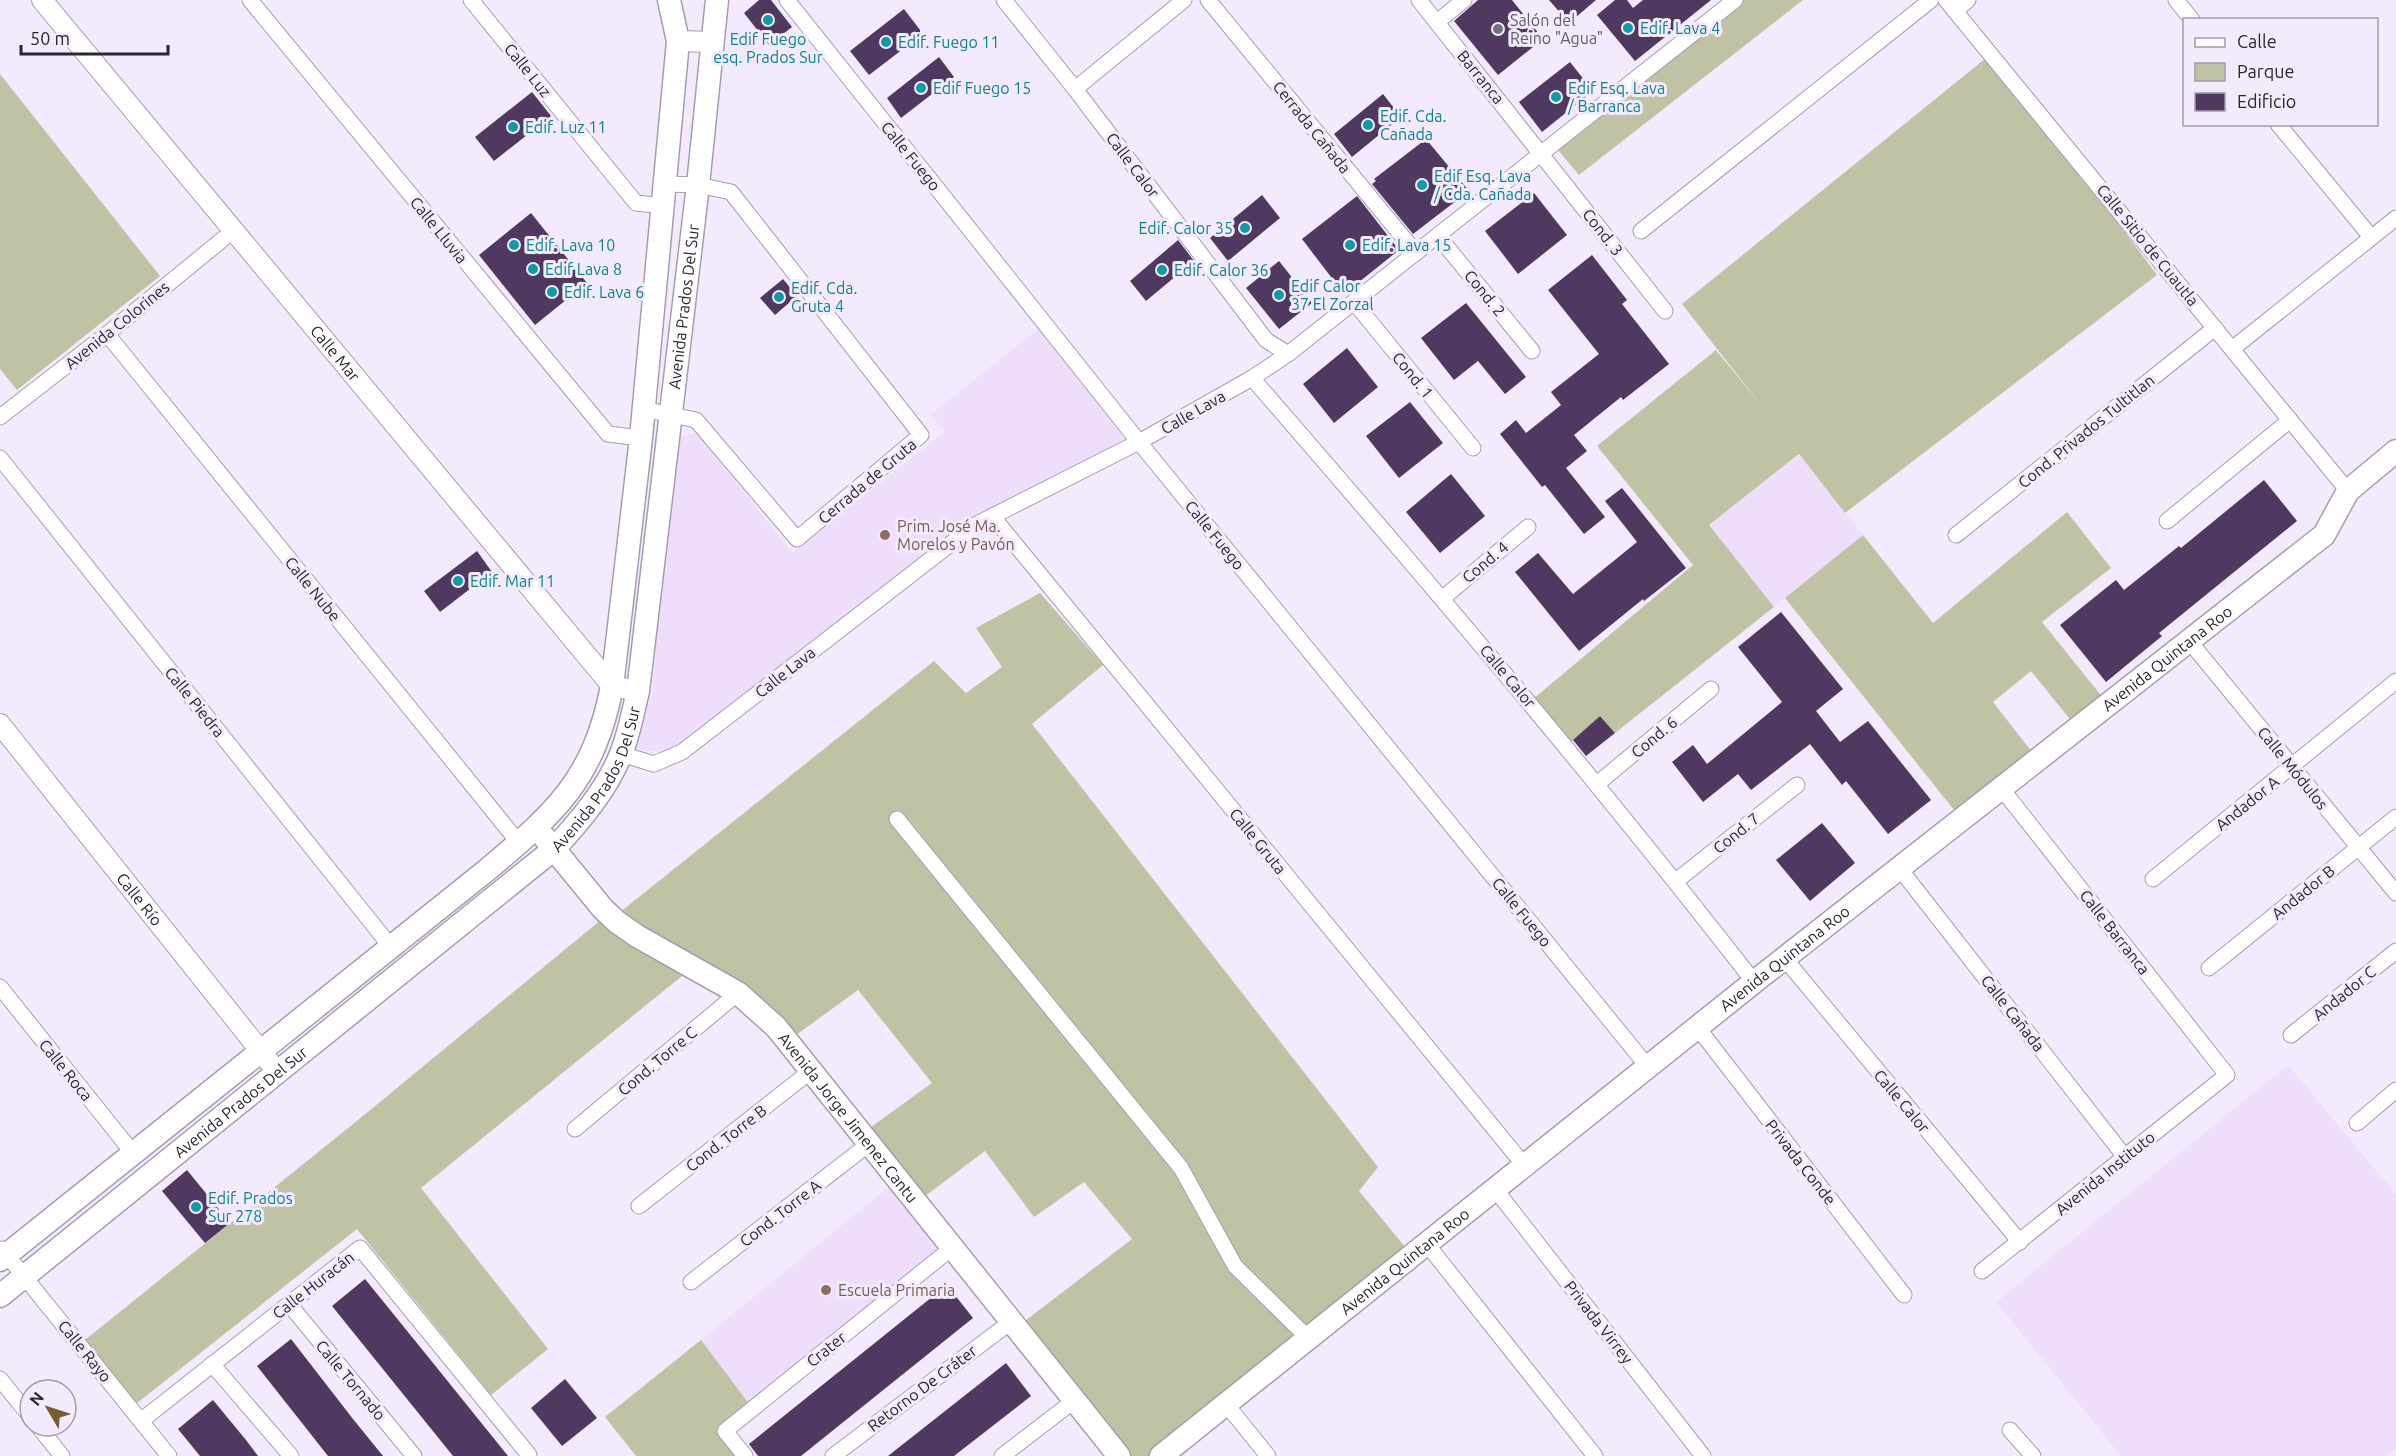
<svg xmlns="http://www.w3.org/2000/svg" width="2396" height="1456" font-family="Ubuntu,sans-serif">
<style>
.built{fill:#eeddfb}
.green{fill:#bfc3a4}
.building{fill:#503960}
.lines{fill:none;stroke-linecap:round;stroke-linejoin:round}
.minor-casing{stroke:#a89cb2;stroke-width:17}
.tertiary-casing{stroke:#a89cb2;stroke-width:22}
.secondary-casing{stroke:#a89cb2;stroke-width:25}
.minor{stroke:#fff;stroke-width:15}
.tertiary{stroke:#fff;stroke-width:20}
.secondary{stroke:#fff;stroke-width:22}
.culture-dot{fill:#0f9aa8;stroke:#f4eafd;stroke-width:2}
.worship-dot{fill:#6b7280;stroke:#f4eafd;stroke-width:2}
.education-dot{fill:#8d6e63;stroke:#f4eafd;stroke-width:2}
.labels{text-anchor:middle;stroke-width:6;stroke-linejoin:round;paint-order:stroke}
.worship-label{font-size:16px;fill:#5b616d;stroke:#f4eafd;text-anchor:start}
.culture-label{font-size:16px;fill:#0d838f;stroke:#f4eafd;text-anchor:start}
.street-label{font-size:16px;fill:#2a252e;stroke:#f4eafd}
.education-label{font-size:16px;fill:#785e54;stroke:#f4eafd;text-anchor:start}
</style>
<rect width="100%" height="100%" fill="#f4eafd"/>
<g class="built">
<polygon points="1038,329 1127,441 979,516 669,753 636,749 652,692 675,437 698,433 792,553 945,431 930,415"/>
<polygon points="1799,455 1863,535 1774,607 1709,526"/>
<polygon points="2288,1065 2396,1194 2396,1448 2386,1456 2121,1456 1996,1302"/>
<polygon points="902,1176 952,1240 750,1405 701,1340"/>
</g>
<g class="green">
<polygon points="1730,0 1803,0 1579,175 1553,144"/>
<polygon points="1991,54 2157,275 1845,513 1799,454 1709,525 1774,607 1615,733 1600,716 1570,743 1533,699 1693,565 1597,446 1716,350 1761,405 1682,304"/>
<polygon points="0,74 160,276 17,390 0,369"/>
<polygon points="2067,512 2111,568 2042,622 2108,704 2077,728 2031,671 1993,702 2036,757 1958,815 1785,598 1863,535 1933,623"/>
<polygon points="1040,593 1103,665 1032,724 1378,1167 1359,1191 1411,1254 1175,1456 1110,1456 1021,1324 1132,1239 1084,1182 1034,1217 985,1151 920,1200 867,1130 932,1083 858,990 792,1038 693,967 421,1188 548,1349 491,1395 357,1229 132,1407 80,1344 363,1116 614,909 619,913 934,661 966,693 1002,667 976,628"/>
<polygon points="701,1340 750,1405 718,1431 738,1456 636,1456 605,1417"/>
</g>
<g class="building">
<polygon points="759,0 771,0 792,27 769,45 744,13"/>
<polygon points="1478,0 1512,0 1543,39 1498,75 1454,21"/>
<polygon points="1549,0 1596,0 1569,23"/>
<polygon points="1615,0 1627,0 1633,8 1643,0 1711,0 1635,61 1597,15"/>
<polygon points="904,9 920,30 920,36 869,75 850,51"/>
<polygon points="939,57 954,77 901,118 887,98"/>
<polygon points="1570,62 1593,91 1542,132 1519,102"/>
<polygon points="532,92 551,116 494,161 475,137"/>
<polygon points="1383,94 1401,117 1352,157 1334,134"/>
<polygon points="1426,139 1469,191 1413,234 1372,184 1376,181 1374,179"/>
<polygon points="1534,193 1567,235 1518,274 1485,231"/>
<polygon points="1262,195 1280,218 1228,261 1210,238"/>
<polygon points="1357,196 1399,250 1344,294 1302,239"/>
<polygon points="531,213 587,283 535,325 479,255"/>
<polygon points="1178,240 1194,261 1146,301 1130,281"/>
<polygon points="1592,255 1627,300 1622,304 1669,364 1623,400 1621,397 1574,435 1587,451 1566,468 1605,517 1584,534 1545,485 1542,487 1500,434 1516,420 1526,433 1561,405 1551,392 1599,354 1548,290"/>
<polygon points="1279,261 1312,303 1279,329 1246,288"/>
<polygon points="783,279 797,296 775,315 760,298"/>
<polygon points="1466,303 1526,377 1505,394 1478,361 1454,380 1421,338"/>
<polygon points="1347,348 1378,387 1334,423 1303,384"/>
<polygon points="1410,402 1443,443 1399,478 1366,436"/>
<polygon points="1451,474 1485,516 1440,553 1406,512"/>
<polygon points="2264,480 2297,521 2159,633 2162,636 2106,682 2060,625 2116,580 2124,590 2179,546 2181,548"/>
<polygon points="1622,488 1686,568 1644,601 1643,599 1579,651 1515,572 1538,553 1573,594 1637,542 1605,501"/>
<polygon points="477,551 492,572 440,612 424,591"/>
<polygon points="1781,612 1843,689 1816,711 1840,742 1868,721 1931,800 1888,834 1846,781 1842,785 1810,744 1751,790 1738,774 1703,802 1672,762 1693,745 1707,764 1782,702 1738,647"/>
<polygon points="1600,716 1615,733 1586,756 1573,740"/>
<polygon points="1822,823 1855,863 1810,901 1776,860"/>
<polygon points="187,1170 230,1223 205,1243 162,1191"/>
<polygon points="365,1279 429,1358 508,1456 453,1456 428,1425 332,1306"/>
<polygon points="947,1285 973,1318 801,1456 758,1456 749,1444"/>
<polygon points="291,1339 353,1419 383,1456 328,1456 257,1366"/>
<polygon points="1006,1363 1031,1396 954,1456 888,1456"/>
<polygon points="565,1379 597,1418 562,1446 531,1408"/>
<polygon points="213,1400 246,1440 258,1456 200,1456 178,1429"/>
</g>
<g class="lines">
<defs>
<g id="minor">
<polyline points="250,0 608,434 641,438"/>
<polyline points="471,0 636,203 664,206"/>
<polyline points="787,0 1139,442 1648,1067"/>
<polyline points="1004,0 1075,89 1266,340 1288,354"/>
<polyline points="1208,0 1416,253"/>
<polyline points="1419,0 1665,311"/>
<polyline points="1946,0 2348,491"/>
<polyline points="2176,0 2192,20"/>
<polyline points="1955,11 1968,0"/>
<polyline points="1437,22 1464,0"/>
<polyline points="1075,89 1184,0"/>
<polyline points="2278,124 2371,237"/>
<polyline points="1641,231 1931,0"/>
<polyline points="1438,236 1532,351"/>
<polyline points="1354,302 1473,448"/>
<polyline points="107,334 519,843"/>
<polyline points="2232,349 2396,218"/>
<path d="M1252 378C1424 576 1593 775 1754 982"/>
<polyline points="643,409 696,420 797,539 921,435 731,192 698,185 666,184"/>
<polyline points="0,417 107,334 234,230"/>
<polyline points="0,458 391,947"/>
<polyline points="992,516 1524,1165"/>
<polyline points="2167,521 2290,420"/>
<polyline points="1956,535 2215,328"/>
<polyline points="1443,598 1528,527"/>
<polyline points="2190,642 2396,893"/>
<polyline points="621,754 654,764 682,752 975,525 1139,442 1252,378 1288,354 1735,0"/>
<polyline points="1597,784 1711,689"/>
<polyline points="897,819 1181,1168 1235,1266 1308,1338"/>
<polyline points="1900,869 2125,1157"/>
<polyline points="2153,879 2396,681"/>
<polyline points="1676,881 1797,785"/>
<polyline points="1785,959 2020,1242"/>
<polyline points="2209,968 2396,817"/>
<polyline points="0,987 133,1153"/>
<polyline points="1698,1028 1904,1295"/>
<polyline points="2291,1035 2396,951"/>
<polyline points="2357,1123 2396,1090"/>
<polyline points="575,1129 738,993"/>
<polyline points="1495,1189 1703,1456"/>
<polyline points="639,1206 812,1070"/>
<polyline points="1426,1243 1595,1456"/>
<polyline points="2,1249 169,1456"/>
<polyline points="1982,1271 2227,1075 2002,789"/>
<polyline points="691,1282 870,1143"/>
<polyline points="289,1304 414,1456"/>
<polyline points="212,1364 291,1456"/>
<polyline points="0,1379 30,1416"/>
<polyline points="1226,1404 1268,1456"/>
<polyline points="142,1420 360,1248 529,1455"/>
<polyline points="38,1426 62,1456"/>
<polyline points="2010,1430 2033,1456"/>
<polyline points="745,1456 725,1431 953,1247"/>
<polyline points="833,1456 1012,1321"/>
<polyline points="1002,1456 1075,1400"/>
</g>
<g id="tertiary">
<path id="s1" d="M42 0 612 686 638 691"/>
<polyline points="678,41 713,42"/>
<path id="s2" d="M0 724 278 1073"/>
</g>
<g id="secondary">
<path id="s3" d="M545 838 603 909 617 922 637 936 738 993 776 1027 1119 1456"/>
<path d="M0 1260 487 870C556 812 594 779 612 686L641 438 678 41 669 0"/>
<path id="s4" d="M0 1296 554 849C580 821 607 789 621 754 629 734 633 712 638 691L698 185 717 0"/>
<path id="s5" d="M1161 1456 1754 982 2324 535 2348 491 2396 451"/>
</g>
</defs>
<use href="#minor" class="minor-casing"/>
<use href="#tertiary" class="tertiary-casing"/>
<use href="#secondary" class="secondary-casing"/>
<use href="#minor" class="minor"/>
<use href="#tertiary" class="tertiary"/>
<use href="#secondary" class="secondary"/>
</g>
<g class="culture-dot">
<circle cx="768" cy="20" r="6"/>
<circle cx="1628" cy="28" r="6"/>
<circle cx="886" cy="42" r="6"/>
<circle cx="921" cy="88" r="6"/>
<circle cx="1556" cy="97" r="6"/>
<circle cx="1368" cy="125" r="6"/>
<circle cx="513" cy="127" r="6"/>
<circle cx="1422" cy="185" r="6"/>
<circle cx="1245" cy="228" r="6"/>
<circle cx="514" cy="245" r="6"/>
<circle cx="1350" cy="245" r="6"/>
<circle cx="533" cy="269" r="6"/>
<circle cx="1162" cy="270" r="6"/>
<circle cx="552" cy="292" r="6"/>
<circle cx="1279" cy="295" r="6"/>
<circle cx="779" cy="297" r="6"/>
<circle cx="458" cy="581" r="6"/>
<circle cx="196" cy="1207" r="6"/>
</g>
<circle class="worship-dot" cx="1498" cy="29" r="6"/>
<g class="education-dot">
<circle cx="885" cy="535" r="6"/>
<circle cx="826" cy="1290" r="6"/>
</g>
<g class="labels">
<g class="worship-label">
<text x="1510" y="26">Salón del<tspan x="1510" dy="18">Reino "Agua"</tspan></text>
</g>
<g class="culture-label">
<text x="1640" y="34">Edif. Lava 4</text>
<text x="768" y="45" text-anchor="middle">Edif Fuego<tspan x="768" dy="18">esq. Prados Sur</tspan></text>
<text x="898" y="48">Edif. Fuego 11</text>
<text x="933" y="94">Edif Fuego 15</text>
<text x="1568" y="94">Edif Esq. Lava<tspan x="1568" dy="18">/ Barranca</tspan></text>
<text x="1380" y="122">Edif. Cda.<tspan x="1380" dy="18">Cañada</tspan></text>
<text x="525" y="133">Edif. Luz 11</text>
<text x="1434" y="182">Edif Esq. Lava<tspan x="1434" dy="18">/ Cda. Cañada</tspan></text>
<text x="1233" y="234" text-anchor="end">Edif. Calor 35</text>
<text x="526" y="251">Edif. Lava 10</text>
<text x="1362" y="251">Edif. Lava 15</text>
<text x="545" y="275">Edif Lava 8</text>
<text x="1174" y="276">Edif. Calor 36</text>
<text x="1291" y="292">Edif Calor<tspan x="1291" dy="18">37 El Zorzal</tspan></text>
<text x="791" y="294">Edif. Cda.<tspan x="791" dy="18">Gruta 4</tspan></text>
<text x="564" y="298">Edif. Lava 6</text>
<text x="470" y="587">Edif. Mar 11</text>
<text x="208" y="1204">Edif. Prados<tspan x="208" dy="18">Sur 278</tspan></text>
</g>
<g class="street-label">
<text transform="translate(528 70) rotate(51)" y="6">Calle Luz</text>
<text transform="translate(1481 77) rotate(51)" y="6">Barranca</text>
<text transform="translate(1312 127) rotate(51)" y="6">Cerrada Cañada</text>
<text transform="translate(911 156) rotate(51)" y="6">Calle Fuego</text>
<text transform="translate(1133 165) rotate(53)" y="6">Calle Calor</text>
<text transform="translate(439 230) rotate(51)" y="6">Calle Lluvia</text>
<text transform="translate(1603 232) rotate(52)" y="6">Cond. 3</text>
<text transform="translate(2148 245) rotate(51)" y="6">Calle Sitio de Cuautla</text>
<text transform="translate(1485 293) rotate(51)" y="6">Cond. 2</text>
<text dy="6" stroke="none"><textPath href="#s4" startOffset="1281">Avenida Prados Del Sur</textPath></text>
<text transform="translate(117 325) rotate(-39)" y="6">Avenida Colorines</text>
<text dy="6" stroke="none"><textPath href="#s1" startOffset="459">Calle Mar</textPath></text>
<text transform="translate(1413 375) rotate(51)" y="6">Cond. 1</text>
<text transform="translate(1193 412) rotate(-30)" y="6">Calle Lava</text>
<text transform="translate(2086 431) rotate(-39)" y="6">Cond. Privados Tultitlan</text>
<text transform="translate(867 481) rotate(-40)" y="6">Cerrada de Gruta</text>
<text transform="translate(1215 535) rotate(51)" y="6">Calle Fuego</text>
<text transform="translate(1485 562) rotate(-40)" y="6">Cond. 4</text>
<text transform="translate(313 589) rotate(51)" y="6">Calle Nube</text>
<text dy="6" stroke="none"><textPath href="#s5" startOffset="1284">Avenida Quintana Roo</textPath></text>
<text transform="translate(785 672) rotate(-38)" y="6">Calle Lava</text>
<text transform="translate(1508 676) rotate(50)" y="6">Calle Calor</text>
<text transform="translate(195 702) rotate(51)" y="6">Calle Piedra</text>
<text transform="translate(1654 737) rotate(-40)" y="6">Cond. 6</text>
<text transform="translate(2293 768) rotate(51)" y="6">Calle Módulos</text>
<text dy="6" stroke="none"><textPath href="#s4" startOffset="795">Avenida Prados Del Sur</textPath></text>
<text transform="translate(2247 803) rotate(-39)" y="6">Andador A</text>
<text transform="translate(1736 833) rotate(-39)" y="6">Cond. 7</text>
<text transform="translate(1258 841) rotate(51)" y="6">Calle Gruta</text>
<text transform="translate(2303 892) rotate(-39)" y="6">Andador B</text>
<text dy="6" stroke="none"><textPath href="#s2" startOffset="224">Calle Río</textPath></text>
<text transform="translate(1522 912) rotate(51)" y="6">Calle Fuego</text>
<text transform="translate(2115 932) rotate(52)" y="6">Calle Barranca</text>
<text dy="6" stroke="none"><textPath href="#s5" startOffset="798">Avenida Quintana Roo</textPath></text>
<text transform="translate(2344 993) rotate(-39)" y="6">Andador C</text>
<text transform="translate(2013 1013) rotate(52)" y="6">Calle Cañada</text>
<text transform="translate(657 1061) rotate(-40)" y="6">Cond. Torre C</text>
<text transform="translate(66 1070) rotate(51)" y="6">Calle Roca</text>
<text transform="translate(1902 1101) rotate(50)" y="6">Calle Calor</text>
<text dy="6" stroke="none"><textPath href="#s4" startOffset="309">Avenida Prados Del Sur</textPath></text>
<text dy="6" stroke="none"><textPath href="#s3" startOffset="418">Avenida Jorge Jimenez Cantu</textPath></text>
<text transform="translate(726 1138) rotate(-38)" y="6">Cond. Torre B</text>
<text transform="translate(1801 1162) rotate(52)" y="6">Privada Conde</text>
<text transform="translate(2105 1173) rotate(-39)" y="6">Avenida Instituto</text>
<text transform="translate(780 1213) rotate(-38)" y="6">Cond. Torre A</text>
<text dy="6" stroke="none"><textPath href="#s5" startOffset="312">Avenida Quintana Roo</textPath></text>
<text transform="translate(313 1285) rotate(-38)" y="6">Calle Huracán</text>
<text transform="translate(1599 1322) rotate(52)" y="6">Privada Virrey</text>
<text transform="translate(826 1349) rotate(-39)" y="6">Crater</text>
<text transform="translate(85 1351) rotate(51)" y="6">Calle Rayo</text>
<text transform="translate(351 1380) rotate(50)" y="6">Calle Tornado</text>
<text transform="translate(922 1388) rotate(-37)" y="6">Retorno De Cráter</text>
</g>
<g class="education-label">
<text x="897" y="532">Prim. José Ma.<tspan x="897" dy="18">Morelos y Pavón</tspan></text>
<text x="838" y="1296">Escuela Primaria</text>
</g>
</g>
<rect x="2183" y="18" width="195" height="108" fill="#f4eafd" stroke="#a39baa" stroke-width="1.5"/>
<rect x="2195" y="38" width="30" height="9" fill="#ffffff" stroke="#a39baa" stroke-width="1.5"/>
<text x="2237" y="48" font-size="18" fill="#2a252e">Calle</text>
<rect x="2195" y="63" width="30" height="18" fill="#bfc3a4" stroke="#a39baa" stroke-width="1.5"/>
<text x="2237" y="78" font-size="18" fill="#2a252e">Parque</text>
<rect x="2195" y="93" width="30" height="18" fill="#503960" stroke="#a39baa" stroke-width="1.5"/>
<text x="2237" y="108" font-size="18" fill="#2a252e">Edificio</text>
<g transform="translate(48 1408) rotate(309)"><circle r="28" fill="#f4eafd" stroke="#a39baa" stroke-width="1.5"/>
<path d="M0-4.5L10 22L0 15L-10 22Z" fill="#7b5c31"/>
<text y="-9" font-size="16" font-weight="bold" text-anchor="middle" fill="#2a252e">N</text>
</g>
<path d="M21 45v9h147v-9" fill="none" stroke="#2a252e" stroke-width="3"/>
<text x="30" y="45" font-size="18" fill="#2a252e" stroke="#f4eafd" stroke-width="4.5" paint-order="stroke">50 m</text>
</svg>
